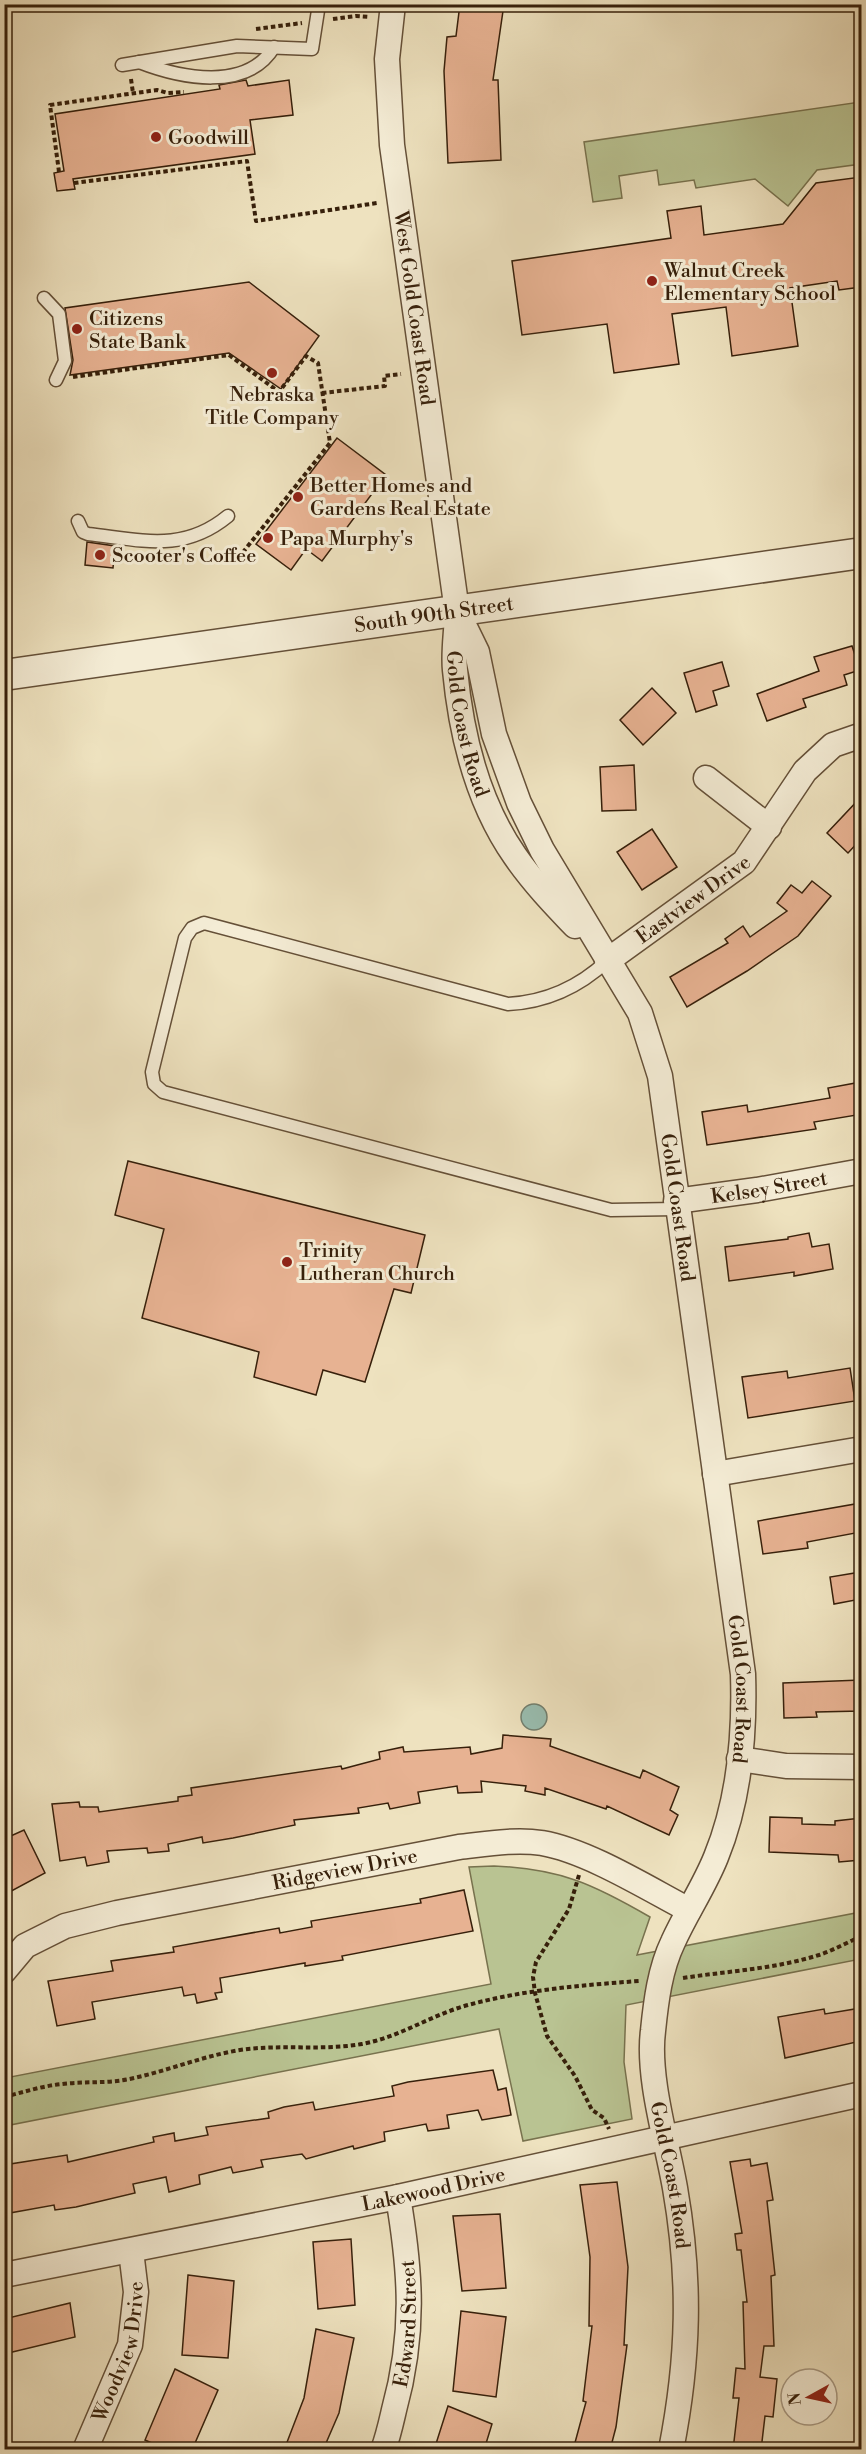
<svg xmlns="http://www.w3.org/2000/svg" width="866" height="2454" font-family="'Libre Bodoni',serif">
<style>
.green{fill:#b9c392;stroke:#78724e;stroke-width:1.5}
.water{fill:#99beb1;stroke:#727f6f;stroke-width:1.5}
.building{fill:#e7b292;stroke:#37200b;stroke-width:1.5}
.lines{fill:none;stroke-linecap:round;stroke-linejoin:round}
.service-casing{stroke:#655038;stroke-width:15}
.minor-casing{stroke:#655038;stroke-width:27}
.tertiary-casing{stroke:#655038;stroke-width:33}
.path{stroke:#37200b;stroke-width:4;stroke-dasharray:4.5 3;stroke-linecap:butt}
.service{stroke:#f4ecd5;stroke-width:12}
.minor{stroke:#f4ecd5;stroke-width:24}
.tertiary{stroke:#f4ecd5;stroke-width:30}
.poi-dot{fill:#8f2418;stroke:#f4ecd5;stroke-width:2}
.labels{text-anchor:middle;stroke-width:6;stroke-linejoin:round;paint-order:stroke}
.poi-label{font-size:20px;fill:#37200b;stroke:#f4ecd5;text-anchor:start}
.street-label{font-size:20px;fill:#37200b;stroke:#f4ecd5}
</style>
<rect width="100%" height="100%" fill="#eee2bf"/>
<filter id="stains"><feTurbulence type="fractalNoise" baseFrequency=".00333" numOctaves="4"/><feColorMatrix values="0 0 0 0 .2 0 0 0 0 .09 0 0 0 0 .02 0 0 0 .5 -.17"/></filter>
<radialGradient id="worn" r=".72"><stop offset=".6" stop-color="#630" stop-opacity="0"/><stop offset="1" stop-color="#630" stop-opacity=".3"/></radialGradient>
<g class="green">
<polygon points="860,102 861,164 817,170 788,206 755,179 696,188 694,180 659,185 657,170 619,176 622,198 593,202 584,142"/>
<path d="M494 1866C561 1869 593 1884 650 1917L637 1955 861 1912V1959L626 2005 624 2062 632 2119 523 2141 499 2029 5 2126V2078L491 1984 469 1867Z"/>
</g>
<circle class="water" cx="534" cy="1717" r="13"/>
<g class="building">
<polygon points="460,4 504,4 493,80 498,80 501,160 448,163 444,71 447,37 456,36"/>
<polygon points="246,80 248,86 289,80 293,115 250,120 255,154 73,179 75,189 57,191 54,173 64,171 55,114 220,89 219,85"/>
<polygon points="861,177 861,287 839,290 837,281 790,288 798,346 732,356 726,307 672,314 679,364 614,373 607,324 522,335 512,261 671,238 667,211 701,206 704,235 783,224 816,183"/>
<polygon points="249,282 319,336 281,389 229,353 70,375 73,360 65,308"/>
<polygon points="337,438 386,475 322,561 306,549 291,570 256,544"/>
<polygon points="87,542 115,546 113,568 85,565"/>
<polygon points="852,646 860,670 844,675 847,685 803,699 806,707 767,721 757,694 819,671 814,657"/>
<polygon points="722,662 729,686 713,691 717,705 696,712 684,673"/>
<polygon points="652,688 676,713 643,745 620,720"/>
<polygon points="634,765 636,810 602,811 600,767"/>
<polygon points="861,797 861,839 848,853 827,833"/>
<polygon points="652,829 677,867 642,890 617,852"/>
<polygon points="812,881 831,896 798,936 747,971 687,1007 670,977 728,943 725,939 743,926 750,937 787,911 777,903 791,885 802,893"/>
<polygon points="861,1082 861,1108 856,1109 857,1115 814,1122 816,1129 707,1145 702,1112 747,1105 748,1112 830,1098 828,1088"/>
<polygon points="128,1161 425,1235 411,1293 394,1289 365,1382 323,1370 316,1395 254,1377 259,1352 142,1318 164,1229 115,1215"/>
<polygon points="809,1233 812,1247 829,1244 833,1269 794,1276 794,1272 729,1281 725,1247 788,1239 788,1237"/>
<polygon points="850,1368 855,1401 748,1418 742,1377 787,1371 788,1378"/>
<polygon points="861,1503 861,1532 807,1542 808,1548 763,1554 758,1521"/>
<polygon points="861,1572 861,1599 834,1604 830,1577"/>
<polygon points="861,1680 861,1711 816,1712 817,1717 784,1718 783,1683"/>
<polygon points="503,1735 551,1739 550,1746 640,1778 643,1770 679,1787 670,1810 678,1815 669,1835 607,1806 606,1809 545,1788 545,1795 525,1791 526,1786 481,1781 482,1792 458,1793 457,1786 418,1792 420,1803 390,1809 388,1803 358,1808 359,1813 294,1820 295,1825 233,1838 203,1843 202,1837 168,1844 169,1851 148,1853 147,1848 107,1851 109,1862 87,1866 85,1857 60,1861 52,1804 79,1802 80,1807 98,1807 99,1812 178,1801 178,1797 192,1795 191,1788 341,1766 342,1769 380,1759 379,1752 403,1747 404,1752 470,1747 471,1754 502,1748"/>
<polygon points="770,1817 802,1818 802,1824 835,1825 835,1821 861,1818 861,1860 839,1862 838,1855 769,1852"/>
<polygon points="24,1830 45,1873 4,1895 4,1839"/>
<polygon points="464,1890 473,1931 342,1956 343,1960 305,1966 305,1963 220,1978 222,1992 215,1993 217,1999 197,2003 195,1994 184,1996 182,1987 92,2002 95,2019 57,2026 48,1981 113,1971 111,1961 174,1952 173,1947 279,1928 280,1933 312,1927 311,1921 421,1903 420,1899"/>
<polygon points="861,2008 861,2041 785,2058 778,2017 824,2009 825,2014"/>
<polygon points="493,2070 498,2090 506,2088 511,2115 482,2120 478,2110 447,2115 449,2128 428,2131 426,2124 384,2132 385,2141 354,2149 353,2146 306,2159 302,2154 261,2160 263,2167 233,2173 231,2167 199,2175 200,2184 169,2192 166,2177 133,2184 135,2193 76,2207 55,2210 54,2205 4,2214 4,2165 67,2155 68,2162 154,2142 153,2137 174,2133 175,2141 208,2135 206,2127 269,2118 268,2112 284,2107 313,2102 315,2110 394,2096 392,2086 408,2082"/>
<polygon points="750,2159 751,2166 767,2163 773,2200 767,2201 775,2275 771,2276 774,2346 764,2346 760,2377 777,2379 773,2417 765,2416 761,2450 733,2450 739,2398 733,2398 736,2368 745,2369 743,2302 747,2302 741,2250 737,2250 735,2234 742,2233 730,2162"/>
<polygon points="617,2182 628,2267 624,2345 627,2345 616,2427 610,2450 573,2450 586,2402 583,2401 592,2326 589,2326 590,2257 580,2185"/>
<polygon points="500,2214 506,2288 462,2291 453,2216"/>
<polygon points="351,2239 355,2305 318,2309 313,2242"/>
<polygon points="188,2275 234,2281 228,2358 182,2355"/>
<polygon points="70,2303 75,2337 4,2354 4,2319"/>
<polygon points="461,2311 506,2317 496,2397 453,2391"/>
<polygon points="316,2329 354,2338 339,2413 323,2450 284,2450 304,2398"/>
<polygon points="175,2369 218,2390 192,2450 167,2450 145,2440"/>
<polygon points="448,2406 492,2424 484,2450 434,2450"/>
</g>
<g class="lines">
<defs>
<g id="service">
<path d="M139 62C180 78 247 92 274 47"/>
<polyline points="122,65 237,46 312,49 319,4"/>
<polyline points="44,298 59,314 65,361 56,380"/>
<path d="M78 521 83 532 88 534C142 540 183 553 228 516"/>
<path d="M607 961C578 988 546 1002 508 1004L204 923 192 928 185 938 152 1072 154 1084 163 1092 611 1210 677 1209"/>
</g>
<g id="minor">
<path id="s1" d="M393 4 387 59 392 145 457 611C457 630 453 651 455 670 461 734 478 803 515 856 533 882 554 904 575 926"/>
<path id="s2" d="M457 611 477 652 494 734 519 803 542 850 640 1013 660 1076 743 1674C745 1735 739 1801 716 1857 704 1887 686 1913 673 1942 660 1969 656 2001 653 2031 647 2077 667 2142 675 2188 691 2280 689 2358 671 2450"/>
<polyline points="706,778 769,827"/>
<path id="s3" d="M607 961 744 862 805 771 833 745 862 735"/>
<path id="s4" d="M676 1201 757 1190 862 1171"/>
<polyline points="715,1474 862,1449"/>
<polyline points="739,1759 786,1766 862,1767"/>
<path id="s5" d="M4 1971 25 1946 65 1926 117 1913 459 1847C486 1844 515 1839 542 1843 588 1851 647 1888 689 1910"/>
<path id="s6" d="M4 2275 398 2197 862 2094"/>
<path id="s7" d="M85 2450 130 2345 136 2292 131 2251"/>
<path id="s8" d="M383 2450C388 2437 391 2423 394 2410 415 2334 411 2273 398 2197"/>
</g>
<g id="tertiary">
<path id="s9" d="M4 675 862 553"/>
</g>
</defs>
<use href="#service" class="service-casing"/>
<use href="#minor" class="minor-casing"/>
<use href="#tertiary" class="tertiary-casing"/>
<g class="path">
<polyline points="333,19 356,16 370,17"/>
<polyline points="256,29 302,23"/>
<polyline points="131,79 133,93"/>
<polyline points="59,172 50,105 157,90 168,93 184,92"/>
<polyline points="74,183 247,161 256,221 377,203"/>
<polyline points="73,377 229,355 279,392 306,356 318,363 330,443 240,556"/>
<polyline points="322,393 385,386 384,376 401,374"/>
<polyline points="579,1875 569,1909 536,1962 533,1977 535,1993 547,2036 575,2076 592,2110 604,2118 609,2129"/>
<path d="M683 1978C728 1971 775 1969 819 1955 834 1950 848 1942 862 1936"/>
<path d="M4 2097C24 2092 42 2086 62 2084 86 2081 110 2084 134 2078 170 2070 203 2056 240 2050 280 2044 321 2051 362 2044 400 2037 431 2015 468 2005 523 1990 583 1985 639 1981"/>
</g>
<use href="#service" class="service"/>
<use href="#minor" class="minor"/>
<use href="#tertiary" class="tertiary"/>
</g>
<g class="poi-dot">
<circle cx="156" cy="137" r="6"/>
<circle cx="652" cy="281" r="6"/>
<circle cx="77" cy="329" r="6"/>
<circle cx="272" cy="373" r="6"/>
<circle cx="298" cy="497" r="6"/>
<circle cx="268" cy="538" r="6"/>
<circle cx="100" cy="555" r="6"/>
<circle cx="287" cy="1262" r="6"/>
</g>
<g class="labels">
<g class="poi-label">
<text x="168" y="144">Goodwill</text>
<text x="664" y="277">Walnut Creek<tspan x="664" dy="23">Elementary School</tspan></text>
<text x="89" y="325">Citizens<tspan x="89" dy="23">State Bank</tspan></text>
<text x="272" y="401" text-anchor="middle">Nebraska<tspan x="272" dy="23">Title Company</tspan></text>
<text x="310" y="492">Better Homes and<tspan x="310" dy="23">Gardens Real Estate</tspan></text>
<text x="280" y="545">Papa Murphy's</text>
<text x="112" y="562">Scooter's Coffee</text>
<text x="299" y="1257">Trinity<tspan x="299" dy="23">Lutheran Church</tspan></text>
</g>
<g class="street-label">
<text dy="7" stroke="none"><textPath href="#s1" startOffset="306">West Gold Coast Road</textPath></text>
<text dy="7" stroke="none"><textPath href="#s9" startOffset="434">South 90th Street</textPath></text>
<text dy="7" stroke="none"><textPath href="#s1" startOffset="726">Gold Coast Road</textPath></text>
<text dy="7" stroke="none"><textPath href="#s3" startOffset="106">Eastview Drive</textPath></text>
<text dy="7" stroke="none"><textPath href="#s4" startOffset="94">Kelsey Street</textPath></text>
<text dy="7" stroke="none"><textPath href="#s2" startOffset="644">Gold Coast Road</textPath></text>
<text dy="7" stroke="none"><textPath href="#s2" startOffset="1130">Gold Coast Road</textPath></text>
<text dy="7" stroke="none"><textPath href="#s5" startOffset="363">Ridgeview Drive</textPath></text>
<text dy="7" stroke="none"><textPath href="#s2" startOffset="1634">Gold Coast Road</textPath></text>
<text dy="7" stroke="none"><textPath href="#s6" startOffset="438">Lakewood Drive</textPath></text>
<text dy="7" stroke="none"><textPath href="#s8" startOffset="129">Edward Street</textPath></text>
<text dy="7" stroke="none"><textPath href="#s7" startOffset="105">Woodview Drive</textPath></text>
</g>
</g>
<rect width="866" height="2454" fill="none" stroke="#eee2bf" stroke-width="24"/>
<rect x="6" y="6" width="854" height="2442" fill="none" stroke="#37200b" stroke-width="3"/>
<rect x="12" y="12" width="842" height="2430" fill="none" stroke="#37200b" stroke-width="1.5"/>
<g transform="translate(809 2397) rotate(262)"><circle r="28" fill="#f4ecd5" stroke="#a89a84" stroke-width="1.5"/>
<path d="M0-4.5L10 22L0 15L-10 22Z" fill="#8f2418"/>
<text y="-9" font-size="16" font-weight="bold" text-anchor="middle" fill="#37200b">N</text>
</g>
<rect width="100%" height="100%" filter="url(#stains)"/>
<rect width="100%" height="100%" fill="url(#worn)"/>
</svg>
